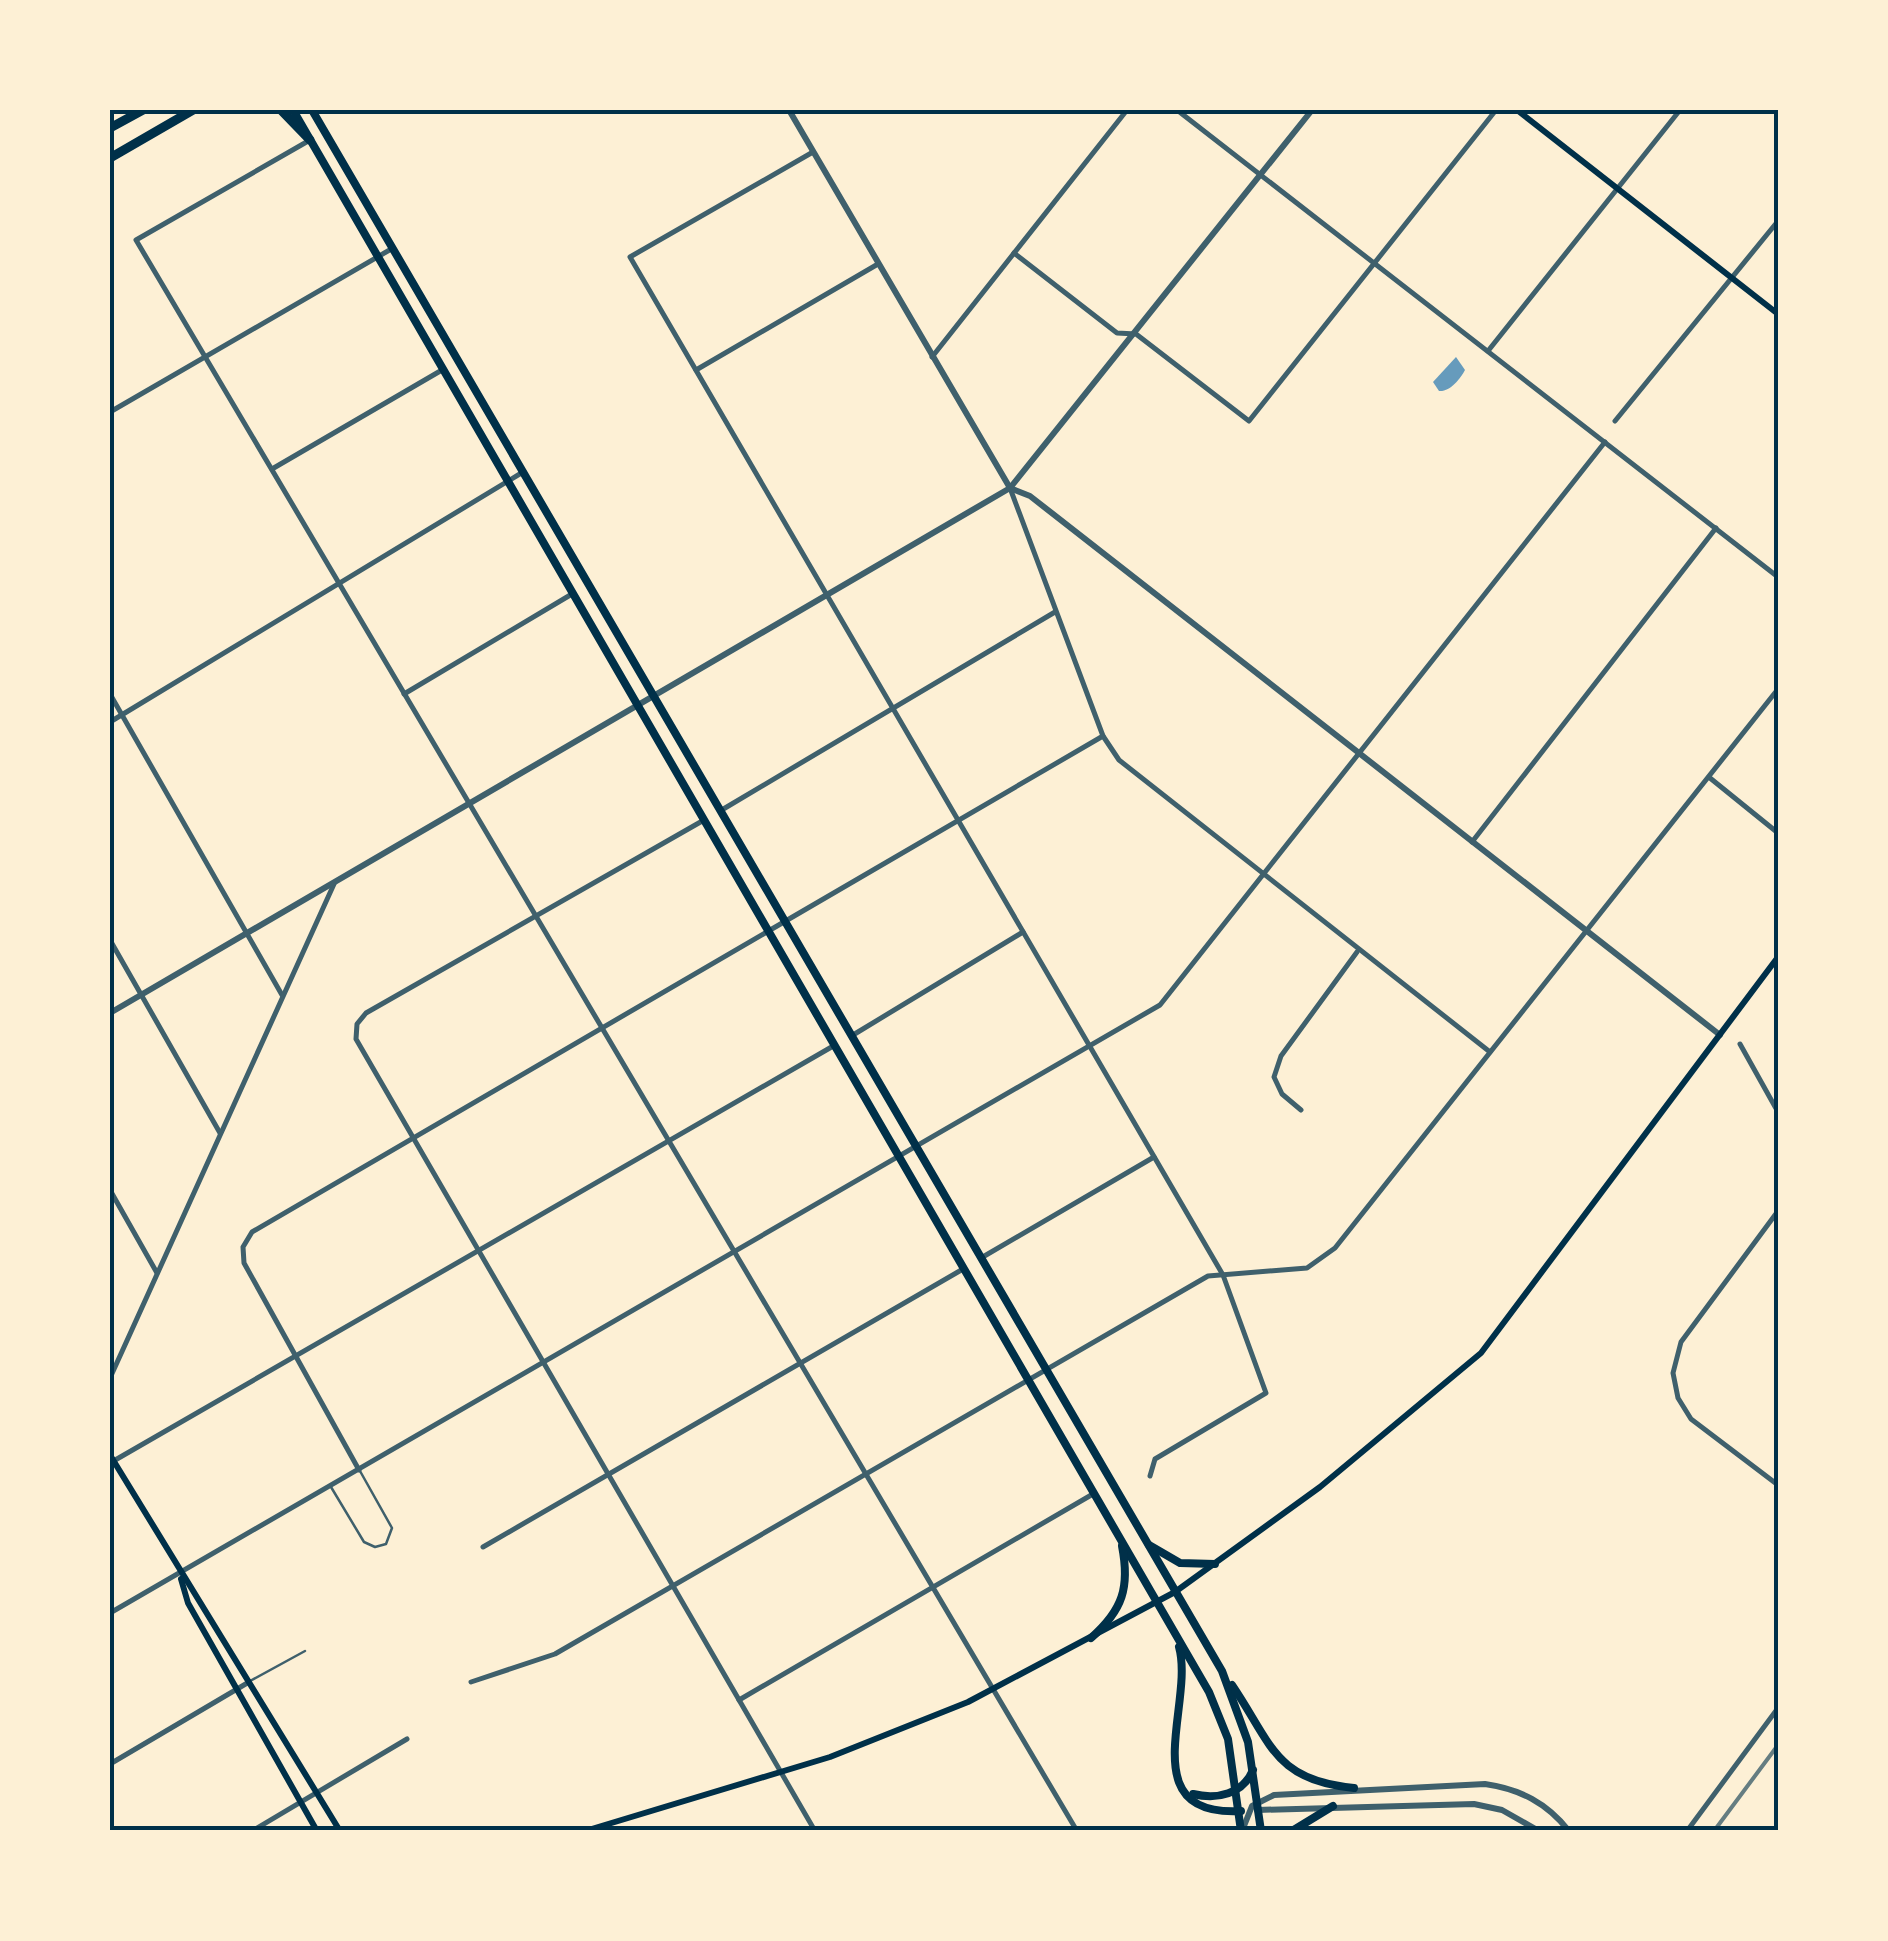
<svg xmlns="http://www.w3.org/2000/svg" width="1888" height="1941" font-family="Ubuntu,sans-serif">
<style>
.water{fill:#669bbc}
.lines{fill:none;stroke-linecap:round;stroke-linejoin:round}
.service{stroke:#3f606c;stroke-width:2.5}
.minor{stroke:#3f606c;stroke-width:5}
.tertiary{stroke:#3f606c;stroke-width:6}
.secondary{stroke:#003049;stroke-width:6}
.primary{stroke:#003049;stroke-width:8}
.motorway{stroke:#003049;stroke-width:9}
.rail{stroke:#657d81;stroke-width:4}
.neatline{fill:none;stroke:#003049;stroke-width:4}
</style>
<rect width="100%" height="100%" fill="#fdf0d5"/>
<path class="water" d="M1456 357 1465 370C1460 379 1450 392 1439 391L1433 382Z"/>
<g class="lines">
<g class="service">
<polyline points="331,1487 364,1542 375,1547 386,1544 392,1528 360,1471"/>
<polyline points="250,1681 305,1651"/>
</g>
<g class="minor">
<polyline points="1177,110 1778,577"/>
<polyline points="310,140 136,240 1077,1831"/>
<polyline points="813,152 630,257 1223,1275 1266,1393 1155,1459 1150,1476"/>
<polyline points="1014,253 1117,333 1136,334 1249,421 1496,110"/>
<polyline points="1488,351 1680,110"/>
<polyline points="932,357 1127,110"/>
<polyline points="696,370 878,264"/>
<polyline points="110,412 393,248"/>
<polyline points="1615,421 1778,221"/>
<polyline points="272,469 442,370"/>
<polyline points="1010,488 1103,736 1119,760 1490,1052"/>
<polyline points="110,694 282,995"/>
<polyline points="404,694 572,594"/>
<polyline points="110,722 523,472"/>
<polyline points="1710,778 1778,833"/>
<polyline points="720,811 1055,612"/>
<polyline points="704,820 366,1013 357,1024 356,1039 815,1831"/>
<polyline points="1472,842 1716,528"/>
<polyline points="110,940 220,1133"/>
<polyline points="853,1035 1023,932"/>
<polyline points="1740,1044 1778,1112"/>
<polyline points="1301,1110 1282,1094 1274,1077 1281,1056 1357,952"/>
<polyline points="110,1190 157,1273"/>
<polyline points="1778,1211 1681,1342 1673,1373 1678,1398 1691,1419 1778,1485"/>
<polyline points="981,1258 1154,1157"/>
<polyline points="110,1378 334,884"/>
<polyline points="110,1463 835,1045"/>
<polyline points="359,1470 244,1263 243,1247 252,1232 1103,736"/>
<polyline points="483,1547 963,1269"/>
<polyline points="110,1613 1160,1005 1605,442"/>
<polyline points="471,1682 555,1654 1208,1276 1307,1268 1335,1248 1778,689"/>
<polyline points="739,1700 1093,1494"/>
<polyline points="110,1764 249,1682"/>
<polyline points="252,1831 407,1739"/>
<polyline points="1687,1831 1778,1708"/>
</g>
<g class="tertiary">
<polyline points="789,110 1010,488 1030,496 1720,1035"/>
<polyline points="110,1013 1010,488 1312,110"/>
<polyline points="1257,1810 1474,1804 1502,1810 1539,1831"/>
<path d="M1242 1831 1252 1806 1274 1795 1485 1784C1520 1789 1547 1803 1569 1831"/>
</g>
<g class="secondary">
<polyline points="1517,110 1778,314"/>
<polyline points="110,1455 340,1831"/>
<polyline points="181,1579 188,1603 317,1831"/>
<polyline points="585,1831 830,1757 968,1702 1175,1592 1320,1487 1481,1353 1778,957"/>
</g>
<g class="primary">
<polyline points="293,110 1209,1692 1228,1739 1241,1831"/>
<polyline points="312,110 1222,1671 1248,1742 1261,1831"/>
<polyline points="1149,1545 1180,1563 1215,1564"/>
<path d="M1091 1638C1123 1610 1130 1587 1122 1546"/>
<path d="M1179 1647C1195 1704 1131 1817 1241 1811"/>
<path d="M1232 1685C1272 1744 1274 1780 1354 1788"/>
<path d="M1193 1794C1217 1800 1243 1794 1253 1770"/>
<polyline points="1292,1831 1333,1806"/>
</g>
<g class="motorway">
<polyline points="281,110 310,140"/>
<polyline points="110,128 143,110"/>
<polyline points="110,158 193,110"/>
</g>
<polyline class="rail" points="1714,1831 1778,1745"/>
</g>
<rect width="1888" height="1941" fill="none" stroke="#fdf0d5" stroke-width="225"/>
<rect x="112" y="112" width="1664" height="1716" class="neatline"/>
</svg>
